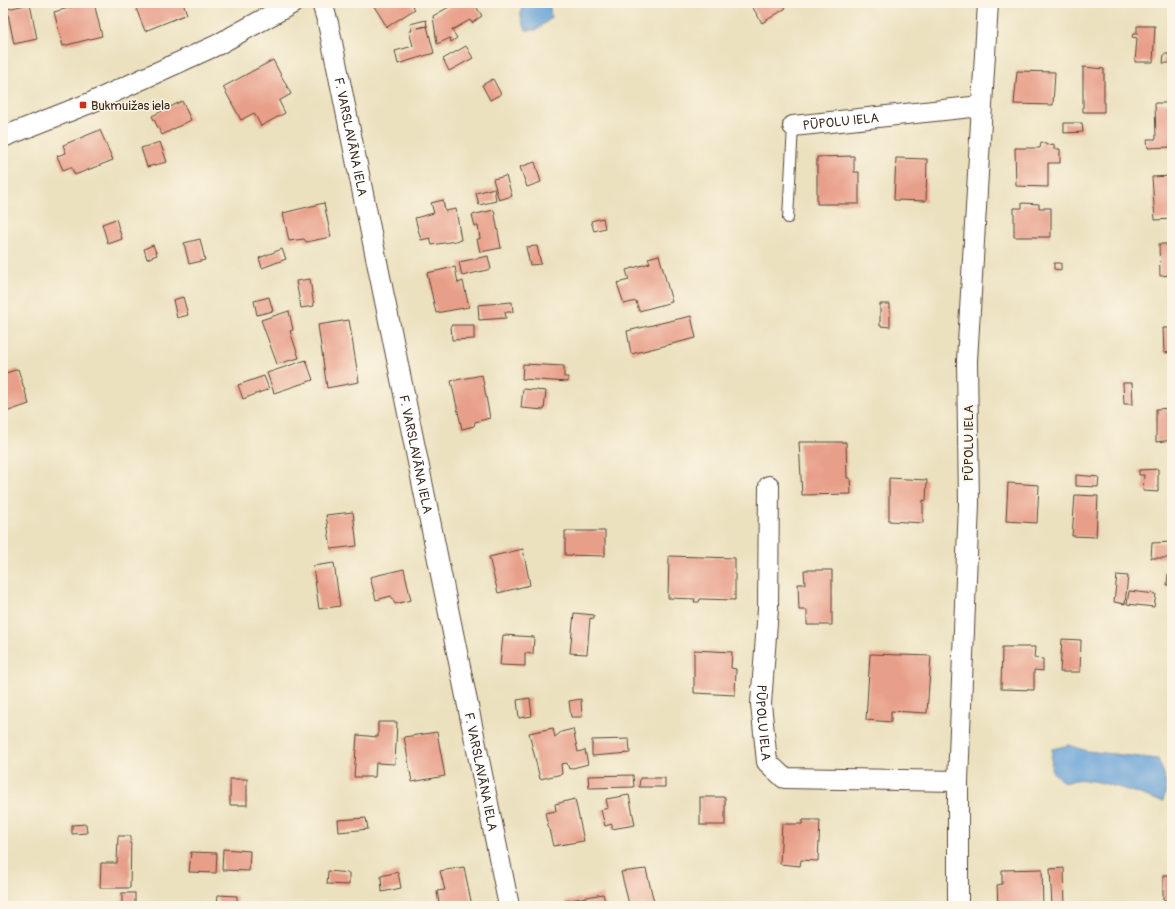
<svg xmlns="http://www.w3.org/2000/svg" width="1175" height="909" font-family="Pangolin,sans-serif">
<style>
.water{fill:#67a3d8;stroke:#51667b}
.building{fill:#e89f89}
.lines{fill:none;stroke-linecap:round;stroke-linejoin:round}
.service-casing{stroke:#554536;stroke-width:12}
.minor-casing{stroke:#554536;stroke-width:22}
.service{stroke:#fff;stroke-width:10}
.minor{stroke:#fff;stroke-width:20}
.poi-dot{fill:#c8321e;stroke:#fcf5e5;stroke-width:1.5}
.labels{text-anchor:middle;stroke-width:3;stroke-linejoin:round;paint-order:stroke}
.poi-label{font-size:13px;fill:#3b2a1e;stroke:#fcf5e5;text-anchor:start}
.street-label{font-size:13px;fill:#3b2a1e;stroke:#fcf5e5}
</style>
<rect width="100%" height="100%" fill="#fcf5e5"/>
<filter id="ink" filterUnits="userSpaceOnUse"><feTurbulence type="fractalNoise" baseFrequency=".025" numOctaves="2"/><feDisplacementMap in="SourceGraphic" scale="8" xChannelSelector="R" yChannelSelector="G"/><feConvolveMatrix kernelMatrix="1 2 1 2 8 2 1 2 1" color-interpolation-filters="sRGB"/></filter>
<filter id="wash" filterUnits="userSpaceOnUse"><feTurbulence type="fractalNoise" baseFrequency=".012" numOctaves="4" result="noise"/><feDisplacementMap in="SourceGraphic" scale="16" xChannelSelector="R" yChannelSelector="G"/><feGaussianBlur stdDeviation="0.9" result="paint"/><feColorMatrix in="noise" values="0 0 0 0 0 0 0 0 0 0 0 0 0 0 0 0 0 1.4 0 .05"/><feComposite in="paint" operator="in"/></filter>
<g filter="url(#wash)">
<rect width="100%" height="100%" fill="#ebe1bf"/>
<g class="water">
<path d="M525 3H545L550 7 551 18 537 30H526C522 21 517 11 525 3Z"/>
<path d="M1069 745 1087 751 1158 759C1164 774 1169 786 1163 801 1152 800 1147 796 1137 793 1120 788 1103 782 1085 780 1066 777 1070 792 1051 770L1052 749Z"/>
</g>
<g id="blocks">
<g class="building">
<polygon points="87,3 94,3 102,36 63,46 54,12"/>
<polygon points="134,3 183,3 187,14 145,31"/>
<polygon points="372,3 411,3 415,9 387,27"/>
<polygon points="456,3 474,3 482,16 472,23 470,20 452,30 457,38 451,42 450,38 437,44 433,16"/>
<polygon points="750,3 783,3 786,8 762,23"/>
<polygon points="30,4 37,39 14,44 7,9"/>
<polygon points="426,20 427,26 418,28 427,26 434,53 398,64 395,51 413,46 409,31 412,31 410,24"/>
<polygon points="1137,26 1155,26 1153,62 1135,62 1137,38 1132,37 1133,34 1137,34"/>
<polygon points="466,46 473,58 449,71 443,59"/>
<polygon points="1164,54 1172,54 1172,63 1163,63"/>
<polygon points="273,60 291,94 279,101 285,113 261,126 254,113 241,120 223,87"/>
<polygon points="1083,67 1104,69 1104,112 1083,112"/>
<polygon points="1017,71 1055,72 1053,105 1014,104"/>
<polygon points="493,79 501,94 490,100 482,85"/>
<polygon points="182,101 191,120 162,135 152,116"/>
<polygon points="1155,103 1172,103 1172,147 1148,148 1147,139 1156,139"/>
<polygon points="1064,123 1082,123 1083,132 1064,133"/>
<polygon points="100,130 113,160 75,175 71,167 63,170 57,156 66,153 63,145"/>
<polygon points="160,142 167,162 147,167 141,148"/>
<polygon points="1041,142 1045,143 1046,145 1054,144 1054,149 1060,149 1060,163 1048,163 1048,187 1016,186 1015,148 1040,148"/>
<polygon points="854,156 854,172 859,172 859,204 817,204 817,157"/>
<polygon points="896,158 927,159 926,201 894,200"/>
<polygon points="535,162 541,182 527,187 520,167"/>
<polygon points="506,176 512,196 499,200 493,179"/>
<polygon points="1172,176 1172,219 1155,220 1152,177"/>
<polygon points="494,188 496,201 479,205 476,193"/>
<polygon points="443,200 445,211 456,209 461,240 432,245 430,238 421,240 415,218 434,213 431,203"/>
<polygon points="324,203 331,237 306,242 304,239 289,241 283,213"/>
<polygon points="1022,203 1039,204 1039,208 1051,208 1051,237 1014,237 1014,208 1022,208"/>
<polygon points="494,210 501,248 480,252 477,239 480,239 478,226 475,226 472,215"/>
<polygon points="603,218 605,228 594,231 591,221"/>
<polygon points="116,219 122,239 108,244 102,224"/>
<polygon points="200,239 205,260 189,264 184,243"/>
<polygon points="1159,244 1172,244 1172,275 1160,276"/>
<polygon points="153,245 157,255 147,259 144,249"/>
<polygon points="537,246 541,264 530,265 526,247"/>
<polygon points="282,249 286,259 262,268 259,258"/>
<polygon points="659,255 672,302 639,311 636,301 624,304 617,283 629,280 626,270 650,263 648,258"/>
<polygon points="488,256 491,269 462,276 459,262"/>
<polygon points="1054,263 1061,263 1061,270 1054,269"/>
<polygon points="455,267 458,283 463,281 469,307 436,313 427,273"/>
<polygon points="310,279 314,306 301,308 296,281"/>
<polygon points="183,297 188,315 177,318 173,300"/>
<polygon points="269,297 273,311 257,315 254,301"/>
<polygon points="512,302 513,312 505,312 506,318 479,320 478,305"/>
<polygon points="880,304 890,304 890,327 880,326"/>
<polygon points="289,311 293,330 290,331 299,358 277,364 261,320"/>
<polygon points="691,316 696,338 631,354 627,331"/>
<polygon points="349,320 359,382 327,388 318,325"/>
<polygon points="451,325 474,325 474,339 452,340"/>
<polygon points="1163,328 1172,328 1172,352 1164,353"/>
<polygon points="306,360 313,380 274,393 267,373"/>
<polygon points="523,364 564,366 564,377 568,377 568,382 522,379"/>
<polygon points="18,369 29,404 3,413 3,374"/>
<polygon points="482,375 490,418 475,422 474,426 462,429 451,381"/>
<polygon points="264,376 269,389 243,399 238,385"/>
<polygon points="1123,383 1132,383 1133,404 1124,404"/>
<polygon points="523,389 546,391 544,410 521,408"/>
<polygon points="1172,408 1172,440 1156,442 1156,409"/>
<polygon points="799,442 846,442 847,478 850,478 851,494 802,495"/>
<polygon points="1158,469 1158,492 1143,491 1144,475 1139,475 1139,470"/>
<polygon points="1076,475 1099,477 1098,487 1076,486"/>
<polygon points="889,478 927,480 926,501 923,500 923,523 889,521"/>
<polygon points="1008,483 1039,485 1037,523 1006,521"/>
<polygon points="1075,495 1098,496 1096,537 1072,536"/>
<polygon points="353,512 357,546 331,549 326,515"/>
<polygon points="565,531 605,531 605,556 565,555"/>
<polygon points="1172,542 1172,558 1151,558 1152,543"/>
<polygon points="523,549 530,585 498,593 489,557"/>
<polygon points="669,556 735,558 735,600 700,599 699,602 694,602 695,599 668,598"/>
<polygon points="334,563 340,606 319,609 313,566"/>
<polygon points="404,569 411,600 395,604 391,596 376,600 370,577"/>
<polygon points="804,570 832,570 832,625 807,625 807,610 799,610 798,584 805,584"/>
<polygon points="1168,574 1172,574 1172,586 1167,585"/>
<polygon points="1117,575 1128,576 1125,604 1114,602"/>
<polygon points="1129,591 1156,594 1154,607 1127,604"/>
<polygon points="574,613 594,615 594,619 590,618 587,654 570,653"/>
<polygon points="503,635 534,637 533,654 525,653 525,666 500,665"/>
<polygon points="1062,639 1081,640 1080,672 1060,672"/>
<polygon points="1002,647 1035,647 1034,658 1043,659 1043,671 1034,670 1034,690 1001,689"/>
<polygon points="694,650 732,652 731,668 736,669 735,695 694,693"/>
<polygon points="870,654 931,656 927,713 891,711 891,722 866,720"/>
<polygon points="530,698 532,716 519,718 517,700"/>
<polygon points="581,699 582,717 571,717 569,701"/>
<polygon points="378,722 397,722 395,764 376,763 375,777 354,777 357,735 378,737"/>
<polygon points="553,728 555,737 561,732 573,729 578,752 585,750 588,764 569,769 567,763 561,764 562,774 540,779 529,733"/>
<polygon points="437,732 445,776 412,782 404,737"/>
<polygon points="629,739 630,753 592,756 592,740"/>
<polygon points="633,775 634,787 589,788 588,776"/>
<polygon points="640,778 665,778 665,787 639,787"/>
<rect x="230" y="779" width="17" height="26"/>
<polygon points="629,795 635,825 612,829 612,824 605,826 601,810 608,808 606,799"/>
<rect x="700" y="797" width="25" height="28"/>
<polygon points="575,799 584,841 553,846 545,813 556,811 555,804"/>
<polygon points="366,818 368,829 339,832 338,820"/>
<polygon points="803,820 820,820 818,861 801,860 800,866 780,864 782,824 802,824"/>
<polygon points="86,824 87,833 72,834 72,825"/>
<polygon points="118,836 131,836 130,888 100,888 101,863 117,863"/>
<polygon points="223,849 250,851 249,871 222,870"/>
<polygon points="191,852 217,853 216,873 189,872"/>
<polygon points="464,867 472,906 448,906 447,903 439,904 437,891 445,890 440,871"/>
<polygon points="1064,868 1065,906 1052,906 1050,869"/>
<polygon points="646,869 655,906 632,906 629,904 621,872"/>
<polygon points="1042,869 1043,906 998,906 997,885 1002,884 1002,870"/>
<polygon points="328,871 349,873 349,885 327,884"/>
<polygon points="398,872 401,888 382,892 381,876"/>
<polygon points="1163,875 1172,875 1172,906 1168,906 1168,900 1163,900"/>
<rect x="122" y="893" width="13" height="13"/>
<polygon points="603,894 606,906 566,906 565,901"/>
<polygon points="218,895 237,896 237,906 217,906"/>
<polygon points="145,902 179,903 179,906 145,906"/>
</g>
</g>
</g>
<g filter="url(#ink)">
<use href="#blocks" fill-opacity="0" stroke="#554536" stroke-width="1"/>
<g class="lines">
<defs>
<polyline id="service" points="788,218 793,126"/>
<g id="minor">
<path id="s1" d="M322 3 328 23 509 906"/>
<path id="s2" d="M793 126 981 106"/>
<polyline points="3,137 90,103 217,45 293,3"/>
<path id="s3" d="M769 486 768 609 761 704 767 762 784 778 958 781"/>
<polyline points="958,906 958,781 969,504 967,361 988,3"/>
</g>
</defs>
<use href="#service" class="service-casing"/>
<use href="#minor" class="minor-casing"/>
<use href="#service" class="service"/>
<use href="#minor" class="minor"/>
</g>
</g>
<rect class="poi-dot" x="79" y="101" width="8" height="8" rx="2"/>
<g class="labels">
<g class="poi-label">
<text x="91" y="110">Bukmuižas iela</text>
</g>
<g class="street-label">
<text dy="5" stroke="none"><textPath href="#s2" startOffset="48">PŪPOLU IELA</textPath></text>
<text dy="5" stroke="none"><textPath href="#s1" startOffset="137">F. VARSLAVĀNA IELA</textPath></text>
<text transform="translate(968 443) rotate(-90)" y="5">PŪPOLU IELA</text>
<text dy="5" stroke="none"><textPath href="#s1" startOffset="461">F. VARSLAVĀNA IELA</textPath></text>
<text dy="5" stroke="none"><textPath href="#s3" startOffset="237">PŪPOLU IELA</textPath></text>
<text dy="5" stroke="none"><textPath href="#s1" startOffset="785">F. VARSLAVĀNA IELA</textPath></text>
</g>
</g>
<rect width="1175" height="909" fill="none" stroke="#fcf5e5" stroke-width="16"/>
</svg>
